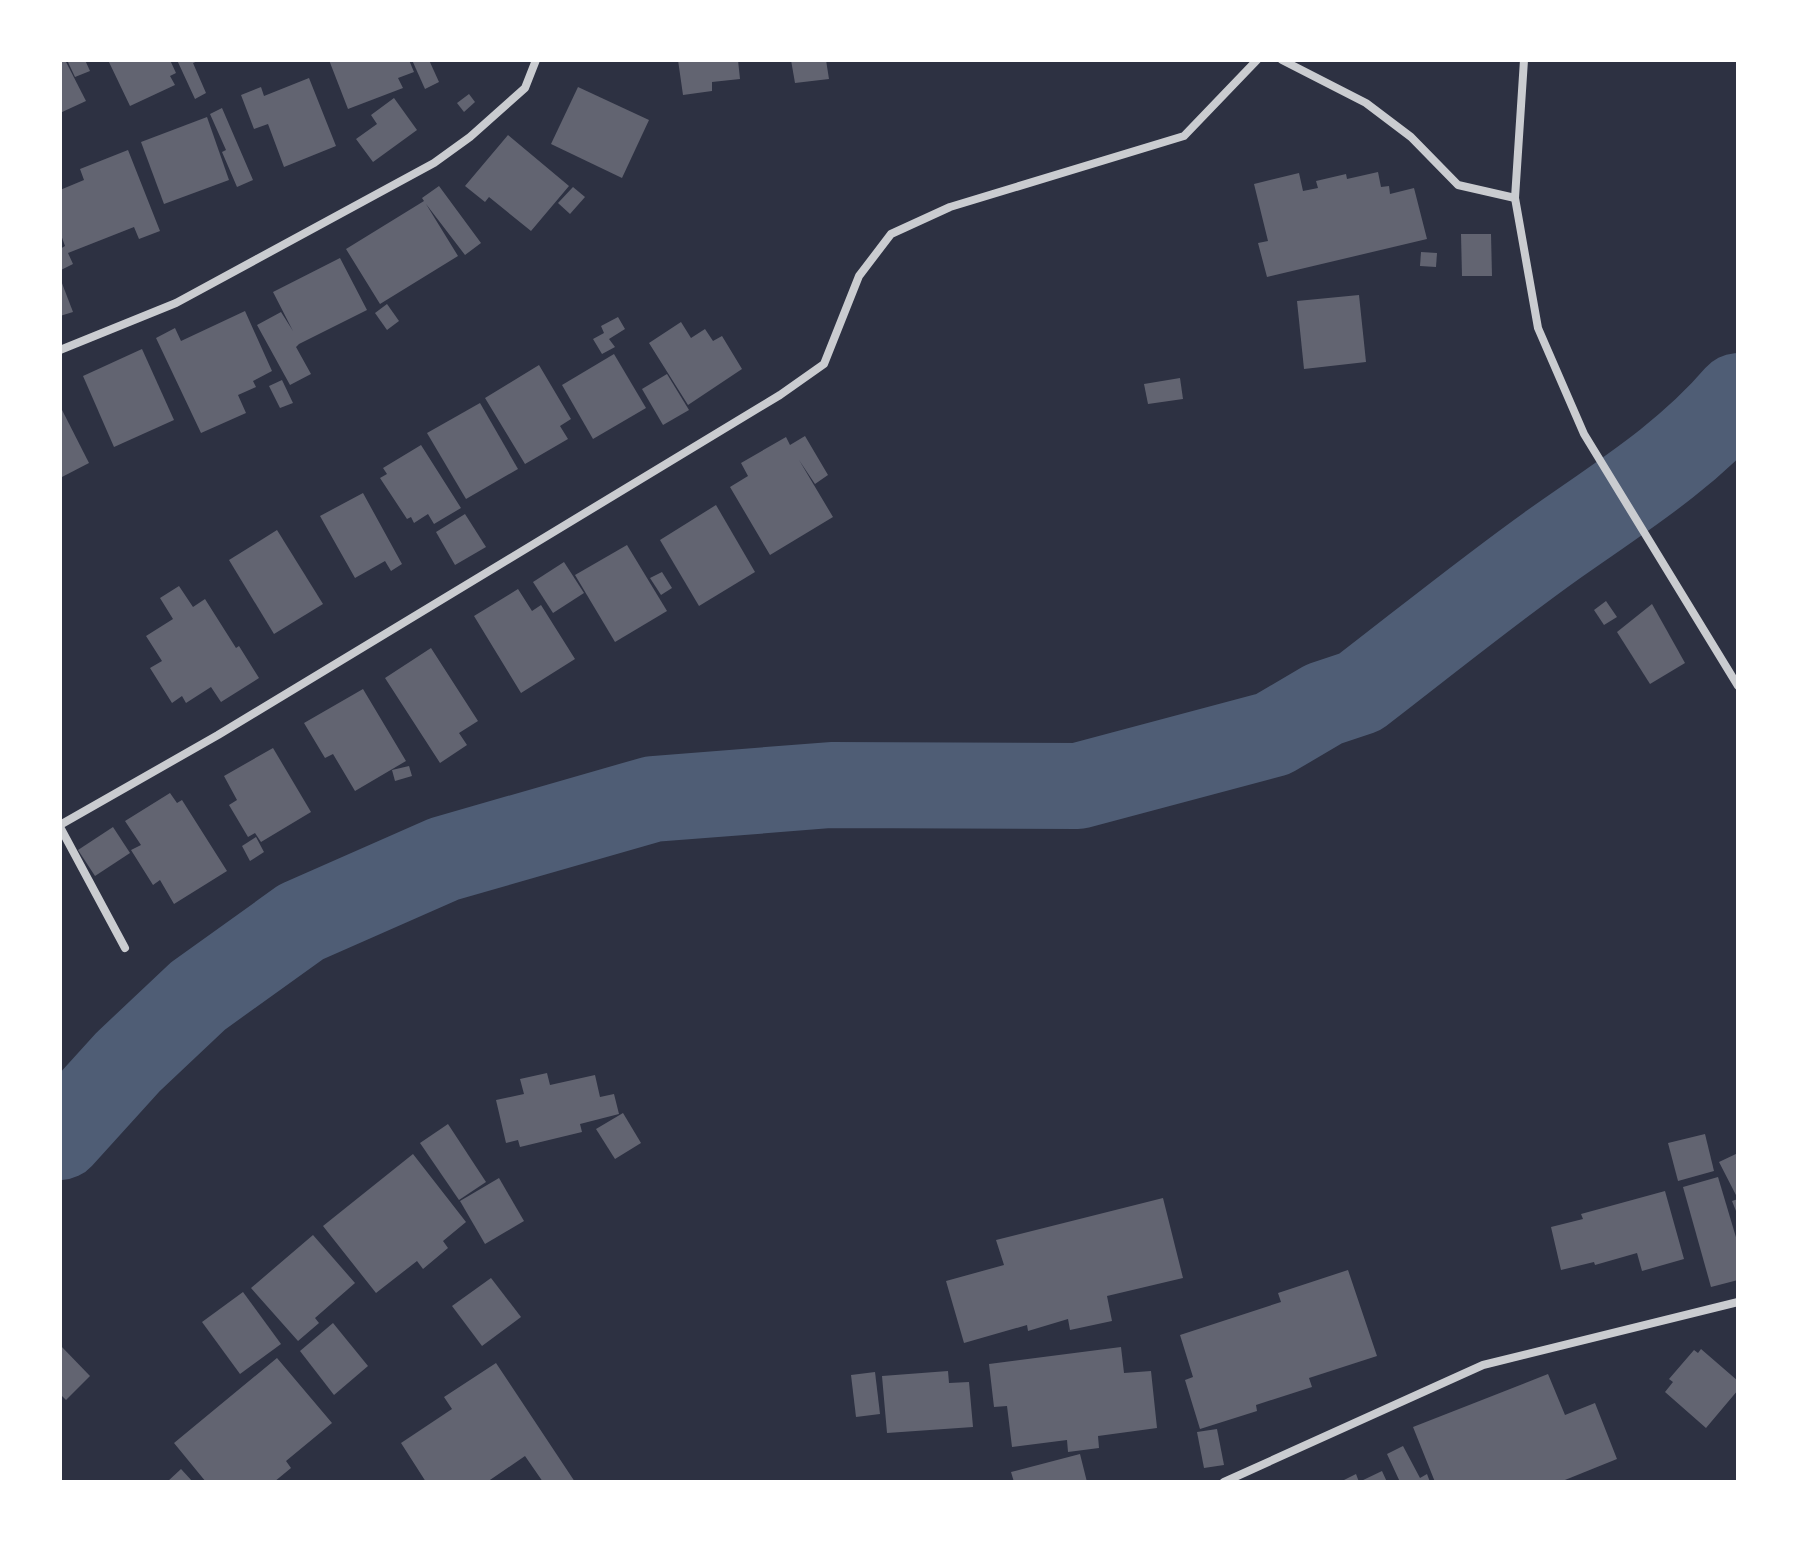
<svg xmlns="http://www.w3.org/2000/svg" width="1798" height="1542" font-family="'Archivo Narrow',sans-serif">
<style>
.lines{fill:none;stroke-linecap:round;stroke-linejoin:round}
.river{stroke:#4f5d75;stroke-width:86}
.building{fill:#626471}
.minor{stroke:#caccd0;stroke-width:8}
</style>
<rect width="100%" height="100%" fill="#2d3142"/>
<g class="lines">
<path class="river" d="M60 1137 128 1062 198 996 301 922 444 859 653 799 831 785 1078 786 1273 734 1324 704 1360 692C1425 642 1488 591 1554 544 1619 498 1686 457 1738 396"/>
</g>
<g class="building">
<polygon points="60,60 65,60 86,101 60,113"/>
<polygon points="67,60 85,60 90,71 75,77"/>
<polygon points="108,60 170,60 176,73 170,76 175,85 130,106"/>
<polygon points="177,60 200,60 193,63 206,93 195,99"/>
<polygon points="329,60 409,60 414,72 398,78 403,88 348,109"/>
<polygon points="412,60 429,60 439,82 425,89"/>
<polygon points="678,60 738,60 740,79 712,82 712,91 683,95"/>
<polygon points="791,60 826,60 829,79 795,83"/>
<polygon points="309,78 336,146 284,167 268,124 254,129 241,95 261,87 264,96"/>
<polygon points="578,87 649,120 622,178 551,144"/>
<polygon points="469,94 475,102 464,112 457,103"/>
<polygon points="394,98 417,130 373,162 356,139 377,124 371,115"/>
<polygon points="222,108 253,180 237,187 222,152 226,150 210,114"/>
<polygon points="207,117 229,180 164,204 141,142"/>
<polygon points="508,135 569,186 531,231 489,197 485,202 465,186"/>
<polygon points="128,150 160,231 139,239 134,227 68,253 73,264 61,270 60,249 65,246 60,232 60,190 84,180 80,169"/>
<polygon points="1378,172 1381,187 1389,186 1390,194 1414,188 1427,239 1267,277 1258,243 1268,241 1254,184 1299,173 1303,191 1318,188 1316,181 1346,174 1347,179"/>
<polygon points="439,186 481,243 465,255 426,204 458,256 380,304 346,249 424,201 422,198"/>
<polygon points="573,187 585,197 570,214 558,203"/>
<polygon points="1461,234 1491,234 1492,276 1462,276"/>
<polygon points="1421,252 1437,253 1436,267 1420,266"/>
<polygon points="340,258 367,310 299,344 296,347 311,374 290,385 257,325 281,312 293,331 273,292"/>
<polygon points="60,278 73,312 60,316"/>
<polygon points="1359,295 1366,362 1304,369 1297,301"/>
<polygon points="387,304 399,321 387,330 375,313"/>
<polygon points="245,311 272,371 253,381 256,387 238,395 246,413 201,433 156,338 175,328 181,341"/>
<polygon points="618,317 625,329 609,339 615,347 602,354 593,339 604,333 601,326"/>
<polygon points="681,322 691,338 705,329 713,341 722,336 742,369 688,405 649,343"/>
<polygon points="142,349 174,420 114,447 83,376"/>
<polygon points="614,354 646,408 593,439 562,385"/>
<polygon points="539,365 571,419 560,426 568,439 525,464 485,398"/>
<polygon points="667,374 689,410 663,425 642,389"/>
<polygon points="1180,378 1183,399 1148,404 1144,384"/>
<polygon points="282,380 293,403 280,408 269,386"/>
<polygon points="480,403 518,469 466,499 427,433"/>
<polygon points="60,406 89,463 60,478"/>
<polygon points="805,436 828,475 815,484 799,460 833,517 770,555 730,487 748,476 741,463 786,437 790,445"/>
<polygon points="421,445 461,508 434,524 428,514 414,523 411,517 407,519 380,478 387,474 383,468"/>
<polygon points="363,493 402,564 391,571 385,561 355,578 320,516"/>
<polygon points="716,505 755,572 699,606 660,540"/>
<polygon points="465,514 486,547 455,565 436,532"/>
<polygon points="277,530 323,604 274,634 229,560"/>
<polygon points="627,545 667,611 615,642 575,575"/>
<polygon points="564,562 584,593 553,613 533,582"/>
<polygon points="662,572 672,588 661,595 650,578"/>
<polygon points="179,586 193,607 205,599 236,648 239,646 259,678 221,702 211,687 186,703 182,696 172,703 150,668 162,661 146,636 173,619 160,598"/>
<polygon points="518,589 532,611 541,605 575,659 521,693 474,616"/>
<polygon points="1606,601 1617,617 1604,625 1594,610"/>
<polygon points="1652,604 1685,663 1650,684 1617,632"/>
<polygon points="431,648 478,721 459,733 467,745 440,763 385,678"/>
<polygon points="363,689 406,761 355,791 333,754 325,758 304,723"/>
<polygon points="273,748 311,812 261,842 255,833 248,837 229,805 237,800 224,776"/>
<polygon points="409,766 412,776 395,781 392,770"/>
<polygon points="170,793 177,803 182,800 227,871 174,904 160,880 153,885 131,850 141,845 125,821"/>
<polygon points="113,827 130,853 95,876 78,850"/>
<polygon points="256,837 264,852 250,861 242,846"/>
<polygon points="547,1073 550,1085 595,1075 600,1097 614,1094 619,1114 580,1124 582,1132 520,1147 518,1140 506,1143 496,1100 524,1094 520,1079"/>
<polygon points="623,1113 641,1143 615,1159 596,1129"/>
<polygon points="448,1124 486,1182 459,1200 420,1143"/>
<polygon points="1705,1134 1714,1171 1678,1181 1668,1143"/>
<polygon points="1738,1153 1738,1216 1732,1201 1738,1199 1719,1162"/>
<polygon points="413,1154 466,1222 443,1241 448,1248 423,1269 417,1261 376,1293 323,1226"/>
<polygon points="1718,1177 1738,1244 1738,1280 1711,1287 1683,1187"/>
<polygon points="499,1178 524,1221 485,1244 460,1201"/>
<polygon points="1665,1191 1684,1259 1642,1271 1637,1253 1595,1265 1594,1262 1561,1270 1551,1227 1583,1219 1581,1214"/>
<polygon points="1163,1198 1183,1278 1107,1296 1112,1321 1070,1330 1068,1319 1028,1331 1027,1325 964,1343 946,1281 1004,1265 996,1240"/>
<polygon points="313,1235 355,1283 315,1318 319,1323 298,1341 251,1288"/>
<polygon points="1348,1270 1377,1356 1309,1378 1312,1387 1256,1405 1257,1411 1200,1429 1185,1380 1193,1377 1180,1335 1281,1302 1278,1293"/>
<polygon points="491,1278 521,1317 482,1346 452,1306"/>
<polygon points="243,1292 281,1344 240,1374 202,1322"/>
<polygon points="333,1323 368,1366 334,1395 300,1351"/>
<polygon points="60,1345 90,1376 66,1400 60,1394"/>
<polygon points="1121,1347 1124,1373 1151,1371 1157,1428 1098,1436 1099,1448 1068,1452 1067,1440 1012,1447 1007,1406 994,1407 989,1364"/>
<polygon points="1701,1349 1738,1381 1738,1390 1706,1428 1665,1392 1673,1382 1669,1379 1694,1350 1698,1353"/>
<polygon points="277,1358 332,1423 286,1461 291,1468 274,1482 206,1482 174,1443"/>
<polygon points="496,1363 575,1482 543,1482 525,1456 487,1482 426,1482 401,1443 452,1409 444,1397"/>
<polygon points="948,1371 949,1383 969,1382 973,1427 887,1433 882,1376"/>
<polygon points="875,1372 880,1414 856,1417 851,1375"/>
<polygon points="1548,1374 1565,1415 1595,1403 1617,1459 1560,1482 1435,1482 1413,1427"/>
<polygon points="1217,1429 1224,1465 1204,1468 1197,1432"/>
<polygon points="1403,1446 1420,1478 1427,1474 1430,1482 1400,1482 1387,1454"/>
<polygon points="1080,1454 1087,1482 1014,1482 1011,1472"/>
<polygon points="181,1469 193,1482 167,1482"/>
<polygon points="1382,1471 1387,1482 1340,1482 1356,1474 1359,1482"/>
</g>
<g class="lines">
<g class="minor">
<polyline points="1282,60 1366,103 1411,137 1458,185 1515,198"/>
<polyline points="1524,60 1515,198 1538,328 1584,434 1738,686"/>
<polyline points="60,350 176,303 434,163 470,137 525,88 536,60"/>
<polyline points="60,825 218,735 780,395 824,364 859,276 891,234 950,207 1184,136 1257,60"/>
<polyline points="60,827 125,948"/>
<polyline points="1224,1482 1483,1365 1738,1302"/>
</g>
</g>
<rect width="1798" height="1542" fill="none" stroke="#ffffff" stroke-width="124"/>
</svg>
